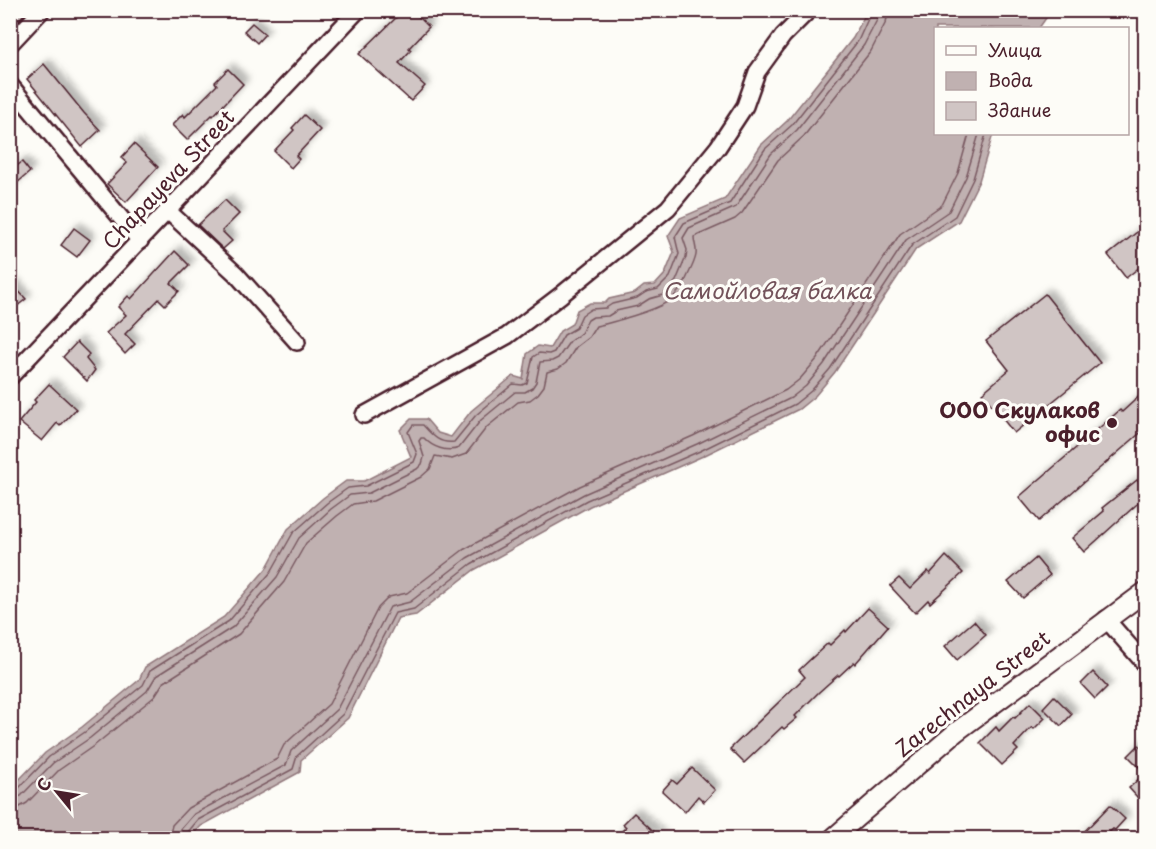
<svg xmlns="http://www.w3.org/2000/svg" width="1156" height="849" font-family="'Playpen Sans',sans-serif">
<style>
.water{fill:#c0b1b1;stroke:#91777b;stroke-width:1.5}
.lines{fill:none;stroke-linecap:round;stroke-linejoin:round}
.shore{stroke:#795961;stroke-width:1.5}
.building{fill:#d0c5c4;stroke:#4a1f2b;stroke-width:1.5;filter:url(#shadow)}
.minor-casing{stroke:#4a1f2b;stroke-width:20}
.major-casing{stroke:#4a1f2b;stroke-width:22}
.minor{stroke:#fdfcf7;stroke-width:15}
.major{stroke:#fdfcf7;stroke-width:18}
.poi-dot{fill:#4a1f2b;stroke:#fdfcf7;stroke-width:2}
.labels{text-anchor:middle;stroke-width:6;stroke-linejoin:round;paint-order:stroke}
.street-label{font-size:21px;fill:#4a1f2b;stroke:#fdfcf7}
.poi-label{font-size:21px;font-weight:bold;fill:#4a1f2b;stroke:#fdfcf7;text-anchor:end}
.water-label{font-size:22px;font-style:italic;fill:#73525a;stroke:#fdfcf7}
</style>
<defs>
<filter id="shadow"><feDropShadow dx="5.5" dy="-5.5" stdDeviation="3" flood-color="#0004"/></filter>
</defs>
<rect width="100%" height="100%" fill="#fdfcf7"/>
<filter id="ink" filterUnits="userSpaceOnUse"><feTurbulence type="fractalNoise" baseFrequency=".0167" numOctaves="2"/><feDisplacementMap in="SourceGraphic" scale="12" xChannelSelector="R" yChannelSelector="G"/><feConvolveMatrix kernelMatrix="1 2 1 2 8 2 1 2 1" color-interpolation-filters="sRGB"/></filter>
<g filter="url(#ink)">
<polygon class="water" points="867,11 1051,11 1039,28 936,28 936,134 993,134 979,181 959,221 916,249 835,372 815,396 799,409 703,456 590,506 474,570 416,615 398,618 348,718 301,760 300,772 201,826 190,838 11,838 11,788 45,753 82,727 139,680 145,667 224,617 266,569 288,529 323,498 346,481 364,481 411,457 400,430 411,419 426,419 438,433 451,437 471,411 513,376 523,379 527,354 538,346 550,348 560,331 572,324 577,310 590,303 605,303 609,299 635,293 644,286 655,285 665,274 674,252 668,236 680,218 725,199 761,145 787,121 853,38"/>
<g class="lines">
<g class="shore">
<path d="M10 792 17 790 49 757 85 732 143 685 150 671 229 621 271 572 293 533 327 503 348 488 366 486 414 462 417 454 408 432 413 425H423C432 435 439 444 454 442L476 415 513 384 522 385 527 383 533 357 539 353 549 354 554 352 564 335 576 328 582 315 591 309 606 308 612 304 637 298 646 292 658 289 670 277 679 254 675 237 684 223 730 203 765 149 792 125 858 41 872 10"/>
<path d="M10 799 21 796 53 763 90 738 147 691 156 676 233 627 277 577 299 538 331 509 350 495 369 493 417 469 422 464 424 457 419 441 421 438H424C432 447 447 453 459 448L481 420 515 392H525L532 388 536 382 540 362 552 361 558 358 570 341 581 333 588 320 593 317 608 316 616 311 638 306 649 299 663 295 676 281 686 257 687 250 683 238 689 228 736 207 771 154 797 130 864 45 878 18 880 10"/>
<path d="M10 808H18L27 803 59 770 95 745 154 697 163 683 239 634 284 582 306 543 337 516 353 504 373 501 421 477 430 469 435 456 452 459 466 454 487 427 518 402 530 400 538 394 544 386 547 372 558 369 566 363 576 347 589 337 596 326C608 324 612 322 623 319 654 309 676 306 689 273 692 267 695 261 696 255 697 248 694 243 694 237L735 219 742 213 778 160 804 136 871 51 886 22 889 10"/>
<polyline points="169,838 172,825 188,808 277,759 284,745 329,704 378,608 389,597 407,593 463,550 580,486 693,436 786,390 800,379 817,359 900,234 942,205 958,173 969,134"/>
<polyline points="178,838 181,829 194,814 286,765 291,751 337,709 390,607 410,602 467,558 584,494 697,444 791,398 806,386 824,364 906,240 949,211 966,177 979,134"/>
<polyline points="186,838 187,833 198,820 293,769 297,756 343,714 395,613 414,609 471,564 587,500 700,451 795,404 811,391 830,369 912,245 955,216 973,179 986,134"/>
</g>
</g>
<g class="building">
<polygon points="10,10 28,10 10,29"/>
<polygon points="404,10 412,10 429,27 409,48 411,50 399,63 425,86 411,101 359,54"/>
<polygon points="252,23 265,34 257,43 244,31"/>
<polygon points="44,64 84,113 100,130 82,147 27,79"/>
<polygon points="228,69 243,84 213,116 212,115 187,140 172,125 183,114 185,117 217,85 215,82"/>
<polygon points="304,115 320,130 296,156 299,159 291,168 274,151 294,130 292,128"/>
<polygon points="134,144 158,167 126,202 107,184 127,163 121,158"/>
<polygon points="22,162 30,172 10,189 10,171"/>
<polygon points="225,200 239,214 222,231 232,241 223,249 198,225"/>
<polygon points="1146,225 1146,262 1126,278 1108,255"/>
<polygon points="74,228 90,240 77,257 61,245"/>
<polygon points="175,251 189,265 171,283 179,291 165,305 159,299 125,334 135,344 125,354 106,333 126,315 118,307 128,296 131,299"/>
<polygon points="10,282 26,299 16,307 10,300"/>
<polygon points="1045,294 1100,363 1014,433 982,393 1009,370 986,341"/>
<polygon points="77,342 89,354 86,359 95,370 87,381 63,357"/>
<polygon points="49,384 76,409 60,426 57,423 42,441 19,422 36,402 34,400"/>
<polygon points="1146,390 1146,428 1039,521 1019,497 1120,410 1122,412"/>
<polygon points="1137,480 1146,489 1146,496 1084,552 1072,538 1104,511 1102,508"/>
<polygon points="946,556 963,573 930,603 928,600 915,613 890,586 899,578 910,589 928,571 930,574"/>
<polygon points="1036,558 1050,575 1023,598 1008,582"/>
<polygon points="868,608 888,626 855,664 854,662 839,676 838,675 819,692 795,716 797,718 784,729 782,727 744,763 730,749 805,677 799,670 828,643 830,645 845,630 846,632"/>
<polygon points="974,621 986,635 957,660 945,646"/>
<polygon points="1093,672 1107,687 1095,699 1081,684"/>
<polygon points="1054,696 1072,714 1061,726 1043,708"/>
<polygon points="1030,703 1045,718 1034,729 1032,727 1014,746 1018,750 1002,765 980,743 996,727 999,731 1013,717 1015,718"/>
<polygon points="1139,745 1146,752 1146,807 1129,788 1145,773 1128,756"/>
<polygon points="692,768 715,790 704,802 698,796 685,812 662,791 672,780 677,784"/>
<polygon points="1110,805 1125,819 1115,830 1113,829 1103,838 1078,838"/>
<polygon points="634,813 661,838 615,838 626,827 623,824"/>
</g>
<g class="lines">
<defs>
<g id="minor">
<polyline points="10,44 42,10"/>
<polyline points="10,85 140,241"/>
<polyline points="168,211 236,274 297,342"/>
<polyline points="10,377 358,10"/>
<polyline points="364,415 507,336 561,295 668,208 718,147 745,106 757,72 783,36 809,10"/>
<polyline points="1106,619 1146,665"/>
</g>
<polyline id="major" points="833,838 956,732 1146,591"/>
</defs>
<use href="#minor" class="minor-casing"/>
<use href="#major" class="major-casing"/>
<use href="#minor" class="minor"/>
<use href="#major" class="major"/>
</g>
</g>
<circle class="poi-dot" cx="1112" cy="423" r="6"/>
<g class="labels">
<g class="street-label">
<text transform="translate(169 180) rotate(-47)" y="7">Chapayeva Street</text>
<text transform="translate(973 694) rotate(-38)" y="7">Zarechnaya Street</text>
</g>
<g class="poi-label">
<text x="1100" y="418">ООО Скулаков<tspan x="1100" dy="24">офис</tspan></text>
</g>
<g class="water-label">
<text x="767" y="299">Самойловая балка</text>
</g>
</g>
<rect width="1156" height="849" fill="none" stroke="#fdfcf7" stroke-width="36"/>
<rect x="18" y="18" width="1120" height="813" fill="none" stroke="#4a1f2b" stroke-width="2" filter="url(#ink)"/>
<rect x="934" y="27" width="195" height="108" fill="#fdfcf7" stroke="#b5a4a5" stroke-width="1.5"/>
<rect x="946" y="46" width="30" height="9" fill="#fdfcf7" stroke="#b5a4a5" stroke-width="1.5"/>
<text x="988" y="57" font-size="18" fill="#4a1f2b">Улица</text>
<rect x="946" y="72" width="30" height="18" fill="#c0b1b1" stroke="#b5a4a5" stroke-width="1.5"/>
<text x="988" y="87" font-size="18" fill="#4a1f2b">Вода</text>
<rect x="946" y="102" width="30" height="18" fill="#d0c5c4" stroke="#b5a4a5" stroke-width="1.5"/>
<text x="988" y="117" font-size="18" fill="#4a1f2b">Здание</text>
<g transform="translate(57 792) rotate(300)" stroke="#fdfcf7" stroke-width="4.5" paint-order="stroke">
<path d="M0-4.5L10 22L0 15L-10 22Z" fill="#4a1f2b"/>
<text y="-9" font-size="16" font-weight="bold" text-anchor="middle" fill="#4a1f2b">С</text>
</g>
</svg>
